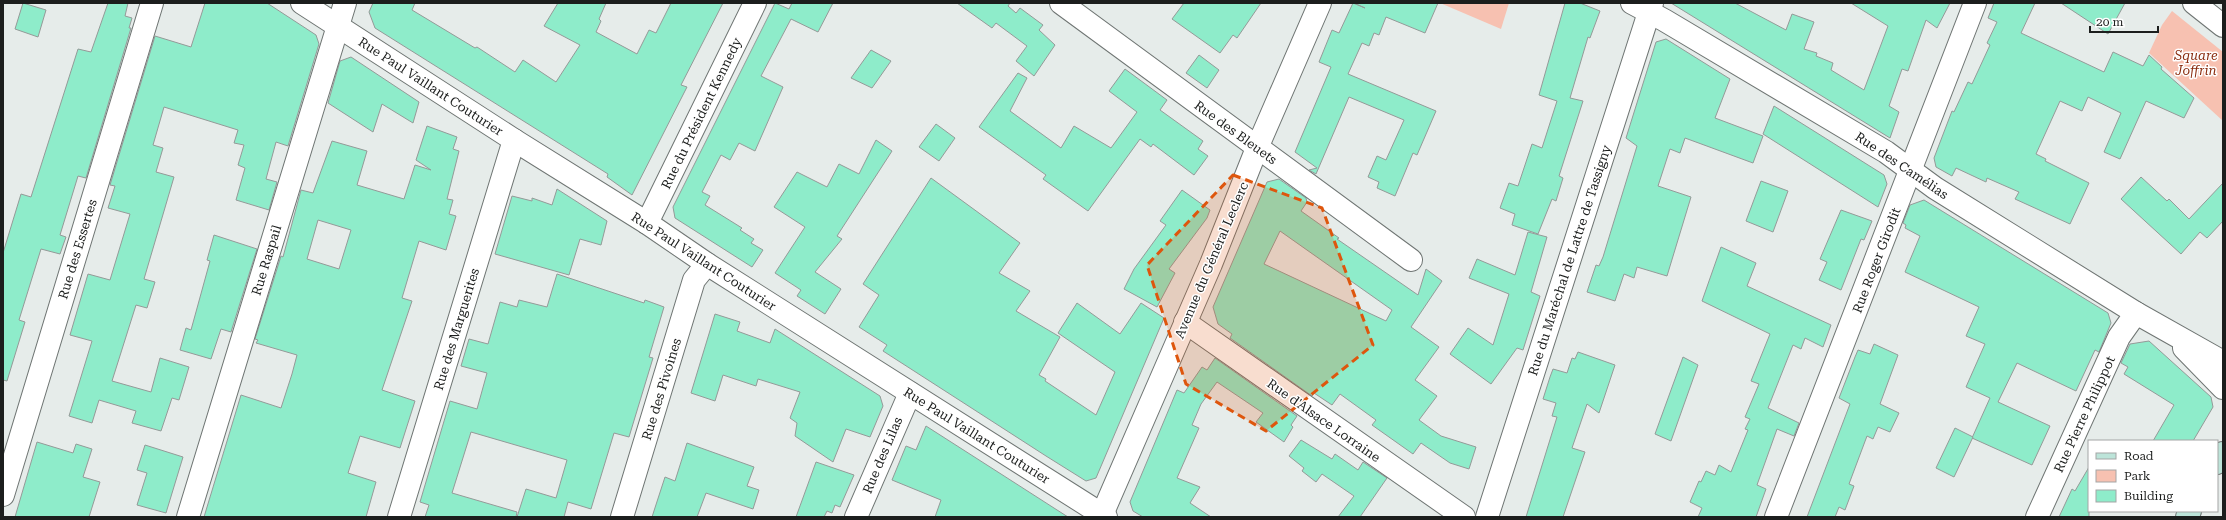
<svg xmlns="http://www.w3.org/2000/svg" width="2226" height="520" font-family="'Roboto Serif',serif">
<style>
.green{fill:#f7c1b1}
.building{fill:#8eecca;stroke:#949a98;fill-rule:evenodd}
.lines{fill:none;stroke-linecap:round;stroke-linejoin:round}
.minor-casing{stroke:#6f7573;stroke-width:24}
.tertiary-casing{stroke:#6f7573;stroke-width:24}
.secondary-casing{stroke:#6f7573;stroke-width:24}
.minor{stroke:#fff;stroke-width:22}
.tertiary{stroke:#fff;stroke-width:22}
.secondary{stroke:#bce4d9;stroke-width:22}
.marked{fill:#de560d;fill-opacity:0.2;stroke:#de560d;stroke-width:3;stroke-dasharray:8 5;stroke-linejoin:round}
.labels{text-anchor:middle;stroke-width:3;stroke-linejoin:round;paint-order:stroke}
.park-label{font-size:13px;font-style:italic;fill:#8a2d10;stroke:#fff}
.street-label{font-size:13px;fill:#1c1e1d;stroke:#fff}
</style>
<rect width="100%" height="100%" fill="#e6ecea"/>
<g class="green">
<polygon points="1440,3 1509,3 1501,29"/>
<polygon points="2172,11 2223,52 2223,121 2149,53 2162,25"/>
</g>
<g class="building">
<polygon points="23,3 46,10 38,37 15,29"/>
<polygon points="108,3 128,3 125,16 132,18 129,28 131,28 86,178 78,176 60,235 66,237 60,254 41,249 19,320 25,322 7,381 3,380 3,253 21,194 31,197 78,49 91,52"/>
<polygon points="205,3 267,3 316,35 319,44 288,146 276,142 266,179 277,182 269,210 236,200 245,168 238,165 244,145 234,143 238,130 164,107 153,145 163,148 156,172 174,177 144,279 155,282 147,308 136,305 112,381 151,392 160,358 189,367 179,400 172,398 161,431 132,423 136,411 99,400 92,423 69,416 92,341 70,335 88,274 110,280 130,214 108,208 115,186 110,185 155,36 191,47"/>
<polygon points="373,3 415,3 412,10 475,48 477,47 515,72 523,60 556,82 580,45 544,26 558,3 606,3 599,19 601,21 596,32 637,54 649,30 656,33 671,3 723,3 681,85 687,87 632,195 607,177 608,174 375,28 369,12"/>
<polygon points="775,3 789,9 792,3 833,3 818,32 791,19 761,76 783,87 755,151 739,143 730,160 721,155 702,192 710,196 705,205 742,228 740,230 754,239 751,243 763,250 752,267 675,218 673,207"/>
<polygon points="957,3 1010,3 1008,6 1016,13 1020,8 1043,25 1039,30 1055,45 1034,76 1016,61 1027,46 996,23 992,28"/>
<polygon points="1184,3 1261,3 1237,38 1233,35 1220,53 1172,19"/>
<polygon points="1353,3 1365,8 1354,3 1438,3 1425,33 1386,17 1379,35 1374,33 1369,46 1362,43 1348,74 1436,111 1417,155 1413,153 1395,196 1377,188 1379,182 1368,177 1377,156 1386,160 1404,120 1349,97 1316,174 1309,170 1317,168 1295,152 1331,67 1319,62 1332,30 1339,33"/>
<polygon points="1565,3 1580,3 1600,11 1590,38 1588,37 1570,98 1583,101 1559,176 1563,178 1556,201 1552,199 1538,234 1512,225 1515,214 1500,208 1509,183 1518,186 1532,144 1542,148 1557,101 1539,95"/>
<polygon points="1671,3 1735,3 1786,30 1792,14 1814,22 1804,49 1817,53 1816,56 1833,63 1831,70 1864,90 1888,26 1851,3 1950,3 1937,28 1926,20 1908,71 1902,69 1889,106 1899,112 1890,138"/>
<polygon points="1994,3 2035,3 2021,33 2104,72 2113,52 2143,66 2149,55 2162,67 2161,69 2194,98 2184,118 2146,101 2120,159 2104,152 2121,113 2088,97 2082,111 2060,101 2036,154 2046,159 2045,161 2089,183 2070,224 2015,199 2019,192 1987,178 1986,182 1956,168 1952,176 1936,167 1934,158 1952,111 1954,112 1968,82 1972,84 1990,45 1987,43 1997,22 1988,18"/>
<polygon points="2061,3 2125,3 2108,34"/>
<polygon points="1666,39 1730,79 1715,118 1763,136 1753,163 1685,138 1680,153 1670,149 1658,186 1691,197 1667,276 1637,267 1634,278 1624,274 1615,301 1587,292 1596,265 1599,266 1603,257 1637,146 1626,138 1656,42"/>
<polygon points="871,50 891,61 872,88 851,78"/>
<polygon points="1199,55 1219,70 1207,88 1186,73"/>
<polygon points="351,57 419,102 413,123 382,104 373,132 328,103 340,61"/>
<polygon points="1125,69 1167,100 1160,110 1203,141 1198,149 1208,156 1194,175 1153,144 1151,147 1140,139 1088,211 1043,179 1046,175 979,127 1018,73 1027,78 1010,111 1061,148 1074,126 1111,148 1137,112 1109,91"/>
<polygon points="1774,106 1884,175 1887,184 1878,207 1763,134"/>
<polygon points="936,124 955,138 939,161 919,147"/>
<path d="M427 126 457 137 453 149 459 151 447 199 453 200 449 214 456 216 446 250 419 241 402 298 412 301 382 390 415 401 400 448 360 436 348 473 376 482 366 517H204L241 395 281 408 292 374 297 355 256 343 258 340 255 339 281 256 283 257 301 190 313 193 332 141 367 151 357 185 404 199 415 165 431 170 416 160ZM318 220 351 230 339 269 307 259Z"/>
<polygon points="876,140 892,151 837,236 842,239 815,272 841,289 825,314 797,296 801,290 775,273 805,227 774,207 797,172 827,187 839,164 859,174"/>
<polygon points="2141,177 2167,201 2169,199 2189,219 2223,183 2223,221 2207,238 2200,232 2181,254 2121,199"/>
<polygon points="931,178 1020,243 999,273 1030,291 1016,311 1060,337 1039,375 1046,379 1045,381 1096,415 1115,372 1058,333 1077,303 1120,334 1141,303 1164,318 1096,478 1086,481 1046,456 883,351 887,345 859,327 879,295 863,284"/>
<path d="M1279 179 1306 198 1307 202 1301 211 1339 238 1337 239 1418 295 1426 269 1442 281 1411 327 1439 347 1415 380 1437 396 1419 420 1441 436 1476 447 1469 469 1450 463 1421 443 1413 454 1372 425 1376 420 1340 394 1332 405 1314 393 1312 396 1230 338 1232 334 1218 324 1213 307 1267 182ZM1280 231 1392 310 1386 321 1264 264Z"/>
<polygon points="1761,181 1788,191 1773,232 1746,221"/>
<polygon points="557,189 607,221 601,245 580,239 569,275 495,254 512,196 532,201 532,198 552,205"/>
<polygon points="1182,190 1210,210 1207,218 1169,269 1175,273 1157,307 1124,289 1134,269 1166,225 1160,221"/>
<polygon points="1924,200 2108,313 2111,323 2099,352 2095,350 2076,391 2017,363 1998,402 2050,426 2032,465 1972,438 1990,398 1966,387 1985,344 1966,336 1979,307 1905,272 1920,236 1905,228 1906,225 1903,223 1910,205"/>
<polygon points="1841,210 1872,221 1864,240 1861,239 1841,290 1819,280 1827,262 1820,259"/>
<polygon points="1528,232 1547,237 1531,292 1540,296 1523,350 1517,348 1491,384 1450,354 1468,328 1493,345 1509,294 1469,278 1477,259 1515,275"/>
<polygon points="214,235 257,249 231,332 221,329 211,359 180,350 186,328 191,330 210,261 207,260"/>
<polygon points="1721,247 1756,263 1747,286 1831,325 1823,347 1805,338 1801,349 1793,345 1768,408 1799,423 1794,436 1777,429 1757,485 1766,489 1756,517 1698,517 1702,508 1690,502 1699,481 1701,482 1706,471 1715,475 1719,465 1731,472 1748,430 1745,429 1750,419 1745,417 1759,384 1751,381 1770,334 1702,301"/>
<polygon points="557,274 644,303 645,300 664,307 649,357 653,358 629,437 614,433 591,509 568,502 564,517 517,517 526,489 556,498 567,460 471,432 452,493 517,512 516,517 425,517 429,505 420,502 450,401 477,409 487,373 461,366 469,339 488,344 500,302 517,307 519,300 547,307"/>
<polygon points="715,314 740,322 737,331 770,343 775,329 880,396 883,406 870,437 846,429 833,462 795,436 797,423 790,418 800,392 758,379 756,386 723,375 715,401 691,393"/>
<polygon points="2149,341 2211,397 2213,407 2193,441 2153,441 2174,405 2124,374 2128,367 2121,363 2130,344"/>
<polygon points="1874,344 1898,355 1880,404 1899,413 1890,432 1878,427 1873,439 1867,436 1849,484 1854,486 1845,510 1839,507 1835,517 1807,517 1850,404 1839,398 1855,357 1858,350 1870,354"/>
<polygon points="1578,352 1615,365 1599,413 1587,404 1572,448 1585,452 1563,517 1526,517 1557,417 1552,416 1556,403 1543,399 1550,377 1553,369 1567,373 1572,358 1575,359"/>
<polygon points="1683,357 1698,365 1671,441 1655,434"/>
<polygon points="1215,358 1297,416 1291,425 1293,427 1284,442 1256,422 1263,413 1217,382 1201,404 1192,425 1199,428 1177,478 1200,487 1190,503 1211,517 1143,517 1133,511 1130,502 1177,390 1184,393 1202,367 1207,370"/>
<polygon points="926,426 1001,474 1068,517 935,517 941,500 892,480 906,446 916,450"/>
<polygon points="1955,428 1973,437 1954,477 1936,468"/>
<polygon points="1301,440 1332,459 1335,454 1358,470 1363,462 1387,478 1360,517 1338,517 1354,496 1322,474 1316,482 1302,471 1304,468 1289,456"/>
<polygon points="37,442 73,453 76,444 92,449 83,477 100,482 89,517 15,517"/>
<polygon points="687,443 754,467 747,486 759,490 753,509 706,493 697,517 652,517 665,477 675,481"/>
<polygon points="145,445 183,457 166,513 137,505 147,473 137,470"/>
<polygon points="816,462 854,475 840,507 835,505 832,513 827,511 824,517 796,517"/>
<polygon points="2089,467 2089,517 2059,517 2072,489 2075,491"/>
</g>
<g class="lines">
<defs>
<g id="minor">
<polyline points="1061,3 1411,260"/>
<polyline points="1632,3 1664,20 1886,152 1935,188 2136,313 2223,362"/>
<polyline points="647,223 755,3"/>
<polyline points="1185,322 1464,517"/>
<polyline points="2184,348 2223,388"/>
<polyline points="3,495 152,3"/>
<polyline points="188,517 345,3"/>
<polyline points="399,517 514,140"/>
<polyline points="622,517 694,280 707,264"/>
<polyline points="856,517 910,393"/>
<polyline points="1101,517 1211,264 1257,148 1320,3"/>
<polyline points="1487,517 1652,3"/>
<polyline points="1776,517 1975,3"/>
<polyline points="2037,517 2119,337 2136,313"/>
</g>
<g id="tertiary">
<polyline points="302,3 514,140 647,223 707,264 1106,517"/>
<polyline points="2194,3 2223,26"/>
</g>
<g id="secondary">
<polyline points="2217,463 2223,453"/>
<polyline points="2187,517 2190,511"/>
</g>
</defs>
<use href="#minor" class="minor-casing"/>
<use href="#tertiary" class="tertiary-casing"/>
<use href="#secondary" class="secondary-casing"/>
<use href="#minor" class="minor"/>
<use href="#tertiary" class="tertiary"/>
<use href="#secondary" class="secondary"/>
</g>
<path class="marked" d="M1233 175 1322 208 1373 345 1266 431 1186 384 1147 265Z"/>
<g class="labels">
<g class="park-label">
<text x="2196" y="60">Square<tspan x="2196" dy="15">Joffrin</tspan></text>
</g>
<g class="street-label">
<text transform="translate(431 86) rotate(33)" y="5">Rue Paul Vaillant Couturier</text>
<text transform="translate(701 113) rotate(-64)" y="5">Rue du Président Kennedy</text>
<text transform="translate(1236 132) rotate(36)" y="5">Rue des Bleuets</text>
<text transform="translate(1902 165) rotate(34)" y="5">Rue des Camélias</text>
<text transform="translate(77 249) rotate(-73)" y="5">Rue des Essertes</text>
<text transform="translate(266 260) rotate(-73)" y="5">Rue Raspail</text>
<text transform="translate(1211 260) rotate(-67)" y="5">Avenue du Général Leclerc</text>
<text transform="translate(1569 260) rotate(-72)" y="5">Rue du Maréchal de Lattre de Tassigny</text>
<text transform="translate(1876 260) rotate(-69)" y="5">Rue Roger Girodit</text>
<text transform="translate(704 261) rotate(33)" y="5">Rue Paul Vaillant Couturier</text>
<text transform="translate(456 329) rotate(-73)" y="5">Rue des Marguerites</text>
<text transform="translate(661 389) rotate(-73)" y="5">Rue des Pivoines</text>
<text transform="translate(2084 414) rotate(-65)" y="5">Rue Pierre Philippot</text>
<text transform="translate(1324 420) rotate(35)" y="5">Rue d'Alsace Lorraine</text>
<text transform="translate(977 435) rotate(32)" y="5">Rue Paul Vaillant Couturier</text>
<text transform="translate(882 455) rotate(-67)" y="5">Rue des Lilas</text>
</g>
</g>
<rect width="2226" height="520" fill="none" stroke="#1c1e1d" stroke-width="8"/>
<rect x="2088" y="440" width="130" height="72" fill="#ffffff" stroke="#a4a5a5"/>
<rect x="2096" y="453" width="20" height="6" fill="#bce4d9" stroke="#a4a5a5"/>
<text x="2124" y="460" font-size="12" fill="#1c1e1d">Road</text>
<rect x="2096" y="470" width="20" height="12" fill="#f7c1b1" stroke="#a4a5a5"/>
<text x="2124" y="480" font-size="12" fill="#1c1e1d">Park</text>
<rect x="2096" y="490" width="20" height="12" fill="#8eecca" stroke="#a4a5a5"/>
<text x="2124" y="500" font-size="12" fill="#1c1e1d">Building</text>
<path d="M2090 26v6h68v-6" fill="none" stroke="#1c1e1d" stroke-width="2"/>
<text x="2096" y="26" font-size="12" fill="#1c1e1d" stroke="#ffffff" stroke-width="3" paint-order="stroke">20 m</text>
</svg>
